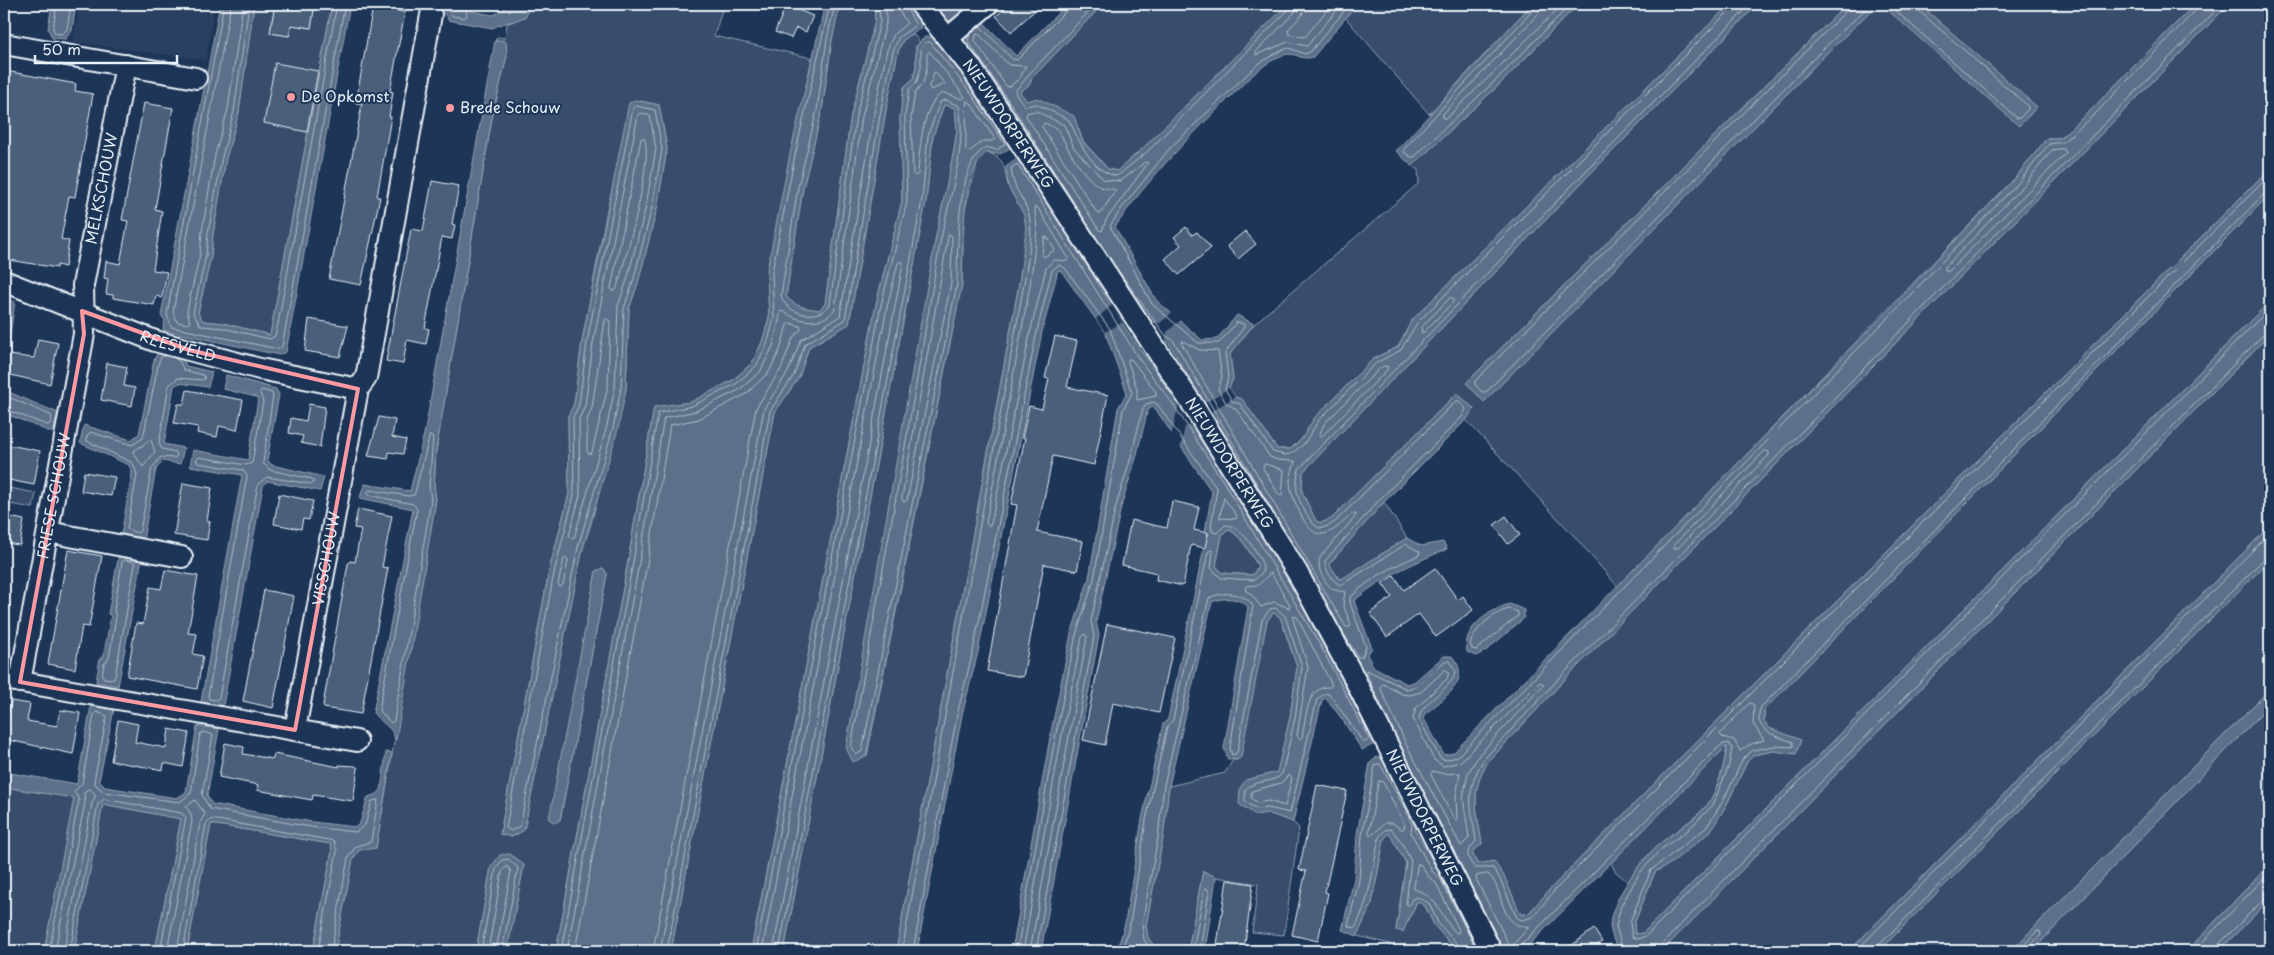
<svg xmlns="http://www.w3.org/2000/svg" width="2274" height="955" font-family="'Playpen Sans',sans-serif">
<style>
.built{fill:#2a4162}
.green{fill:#374d6c;stroke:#909fb2;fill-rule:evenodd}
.water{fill:#5d7089;stroke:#95a4b5;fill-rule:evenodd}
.pier{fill:#1d3557}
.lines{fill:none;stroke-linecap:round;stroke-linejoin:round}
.shore{stroke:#b0bdcc;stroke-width:1}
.building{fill:#495e7a;stroke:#e8f1f8}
.minor-casing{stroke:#e8f1f8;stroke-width:24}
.minor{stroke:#1d3557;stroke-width:20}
.marked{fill:none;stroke:#ff9aa2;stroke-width:4;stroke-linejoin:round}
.poi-dot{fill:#ff9aa2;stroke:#1d3557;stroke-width:2}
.labels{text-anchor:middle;stroke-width:4;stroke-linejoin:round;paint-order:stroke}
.poi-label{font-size:15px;fill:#e8f1f8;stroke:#1d3557;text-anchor:start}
.street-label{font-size:15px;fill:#e8f1f8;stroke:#1d3557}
</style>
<rect width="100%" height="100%" fill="#1d3557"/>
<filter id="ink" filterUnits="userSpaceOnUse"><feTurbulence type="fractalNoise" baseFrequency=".02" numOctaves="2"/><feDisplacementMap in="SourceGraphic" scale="10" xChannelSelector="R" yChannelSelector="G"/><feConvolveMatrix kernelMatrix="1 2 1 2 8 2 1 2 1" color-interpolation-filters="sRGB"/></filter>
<g filter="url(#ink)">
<polygon class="built" points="80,4 215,4 206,60 73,42"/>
<g class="green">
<polygon points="254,4 275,4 270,33 289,36 291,25 311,28 315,4 332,4 270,335 223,323 203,321 198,313 211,256 213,234 226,158 239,112"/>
<path d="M529 4H724L714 36 812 58 767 271 769 318 762 342 752 363 733 380 691 402 654 407 628 561 556 951H507L524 865 491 867 476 951H335L353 859 359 850 376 848 436 499 434 487 436 451 492 118 507 56 499 40 495 41 497 37 505 38 507 24 526 16ZM635 100 659 105 667 149 657 208 638 283 629 309 626 389 591 524 583 548 524 830 512 837 500 834 549 571 569 494 568 416 574 404 582 341 607 209ZM603 568 607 574 560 820H550L596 571Z"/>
<path d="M840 4H874L875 21 851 115 825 304 819 310C805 308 795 307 786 296L803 188 822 110 832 40Z"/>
<polygon points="1103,4 1288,4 1143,148 1117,171 1108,169 1083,141 1073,116 1027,102 1019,92 1030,84 1032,78"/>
<polygon points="1357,4 1532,4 1429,114 1345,17"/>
<polygon points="1578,4 1730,4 1412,320 1398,347 1374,358 1315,417 1301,440 1290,449 1277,449 1242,399 1235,397 1229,388 1233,379 1230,354 1254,324 1419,183 1418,170 1412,166 1502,82"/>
<polygon points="1758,4 1847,4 1466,383 1484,401 1829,51 1877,4 1882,5 2029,116 2036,107 1919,4 2195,4 2091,110 2060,138 2047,138 2016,177 1618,587 1574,536 1466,420 1474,409 1457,393 1331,519 1321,523 1316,521 1302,492 1303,472 1588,176"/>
<path d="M2229 4H2270V168L1653 785 1552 887 1529 913 1521 915 1516 907 1477 864 1472 852 1482 844C1477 810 1469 793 1488 762L1570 674Z"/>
<polygon points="913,34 920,42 916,46 916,66 913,79 904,87 900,116 902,201 876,304 751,951 671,951 775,412 799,377 809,347 849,324 886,110 898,52 903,40"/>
<path d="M944 104 955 108 957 129 954 150 936 236 915 362 867 756 962 284 964 213 979 157 987 152C1010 161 1002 170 1009 188 1013 197 1021 205 1024 215 1030 235 1021 263 1019 284L896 951H784L926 201 933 136Z"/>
<polygon points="2270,194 2270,301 1643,933 1635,934 1634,924 1655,872 1671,863 1710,831 1727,804 1747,762 1754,755 1773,751 1800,740 1769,728 1764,721 1764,710"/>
<polygon points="2270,334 2270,526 1849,951 1662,951"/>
<polygon points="4,487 36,493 33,508 4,503"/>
<polygon points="1384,502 1407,538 1340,580 1329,564"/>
<polygon points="1227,530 1230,530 1242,540 1258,566 1253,575 1222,573 1216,566 1222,535"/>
<polygon points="2270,560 2270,689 2011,951 1879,951"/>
<polygon points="1273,612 1280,617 1297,667 1290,717 1277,773 1246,780 1267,812 1293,822 1299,828 1284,935 1252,932 1258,884 1216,877 1203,871 1188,951 1158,951 1148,938 1146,925 1163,838 1169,786 1225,773 1233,760 1237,760 1267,621"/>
<polygon points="2270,705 2270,864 2187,951 2032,951"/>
<path d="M1727 745C1725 761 1718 792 1708 804 1693 821 1674 831 1657 846 1646 856 1636 869 1628 882L1615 871 1611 863Z"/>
<polygon points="4,787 75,798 44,951 4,951"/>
<polygon points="103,804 181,819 155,951 74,951"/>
<polygon points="211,824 331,844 332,851 313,951 187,951"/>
<polygon points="1389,832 1406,863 1396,930 1409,920 1417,901 1425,906 1434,925 1453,947 1453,951 1389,951 1390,944 1357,936 1372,903 1384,839"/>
<polygon points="2270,899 2270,951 2219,951"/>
</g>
<g class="water">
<polygon points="52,4 76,4 72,31 65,39 52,38 48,29"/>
<polygon points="220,4 254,4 239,112 226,158 213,234 211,256 198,313 203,321 223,323 270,335 332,4 350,4 286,352 279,355 163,330 165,320 161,316"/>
<path d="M404 4H468L471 11 493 15 504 10V4H529L526 16C516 22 499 23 493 28L448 20C444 6 417 6 404 4Z"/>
<path d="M825 4H840L832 40 822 110 803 188 786 296C795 307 805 308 819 310L825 304 851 115 875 21 874 4H908L921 22 920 29 903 40 898 52 886 110 849 324 809 347 799 377 775 412 671 951H556L628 561 654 407 691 402 733 380 752 363 762 342 769 318 767 271 790 154Z"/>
<path d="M934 4H966L1016 56 1067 4H1103L1032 78 1030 84 1020 92 1027 101 1037 98 1074 116 1083 142 1108 169 1117 171 1143 148 1288 4H1357L1313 57C1300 61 1295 51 1284 55 1261 63 1244 84 1227 100 1186 140 1147 180 1115 227L1156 300 1202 340 1217 339 1237 315 1254 324 1230 354 1233 379 1229 388 1235 397 1242 399 1277 449H1290L1301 440 1315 417 1374 358 1398 347 1412 320 1730 4H1758L1588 176 1303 472 1302 492 1316 521 1321 523 1331 519 1457 393 1474 409 1466 420 1384 502 1329 564 1340 580 1407 538 1421 546 1443 542 1447 549C1412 564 1383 576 1354 601L1372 648 1367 655 1374 667 1407 684 1414 682 1444 656H1452C1474 681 1442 699 1424 715V719L1444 755 1453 753 1883 316 2016 177 2047 138H2060L2091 110 2195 4H2229L1570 674 1488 762C1469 793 1477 810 1482 844L1472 852 1477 864 1494 861 1504 876 1521 915 1529 913 1552 887 1653 785 2270 168V194L1764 710V721L1769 728 1801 740 1796 754 1773 751 1754 755 1747 762 1727 804 1710 832 1671 863 1655 872 1634 924 1635 934 1643 933 2270 301V334L1662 951H1619C1615 945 1611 933 1610 926 1610 902 1641 860 1658 845 1675 831 1694 821 1708 804 1717 792 1726 760 1727 746L1523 951H1500L1240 464 1168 342 1165 343 1110 269 962 41 955 22 947 20Z"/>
<polygon points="1532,4 1578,4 1502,82 1412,166 1396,151"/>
<polygon points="1847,4 1919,4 2037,107 2019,126 1882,5 1877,5 1829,51 1484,402 1466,383"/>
<path d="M925 37H933L974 89 1013 145C1003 154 999 156 987 152 960 171 963 252 962 284L866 756 853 762 846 748 936 236 954 150 957 129 955 108 944 105 933 136 926 201 784 951H751L876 304 902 201 900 116 904 87 913 79 916 66V46Z"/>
<polygon points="503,40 506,42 507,56 492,118 436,451 434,487 436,499 396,740 391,730 373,713 413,509 360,498 364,484 410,491 425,430 495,41"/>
<polygon points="635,100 659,105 667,148 657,208 638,283 629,309 626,389 618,429 583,548 524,830 512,837 500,834 549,571 569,494 568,416 574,404 582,341 629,103"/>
<path d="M1016 158H1021L1122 323 1193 425 1228 480 1324 641 1374 739 1372 745 1362 750 1342 719 1326 698 1322 700 1293 822 1267 813 1256 815 1239 804 1240 788 1246 780 1277 772 1290 717 1297 667 1280 617 1273 613 1267 621 1241 757 1237 760 1228 759 1224 748 1248 607C1239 597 1224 597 1212 602L1169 786 1163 838 1146 925 1148 938 1158 951H1117L1125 923 1142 819 1163 724 1168 719 1204 548 1209 533 1205 532 1212 492 1154 407 1148 409 1136 458 1121 507 1096 622 1099 635 1041 951H1012L1051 732 1071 634 1089 578 1118 408 1127 393 1105 332 1061 271 1058 270 1042 332 978 652 962 715 917 951H896L1019 284 1026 229 1024 215 1008 186 1006 167ZM1227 530H1231L1242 540 1258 566 1253 575 1222 573 1216 566 1222 535Z"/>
<polygon points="4,298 15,302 4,373"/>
<polygon points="159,350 183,358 186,366 212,372 208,387 179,383 174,386 164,444 184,448 180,464 163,461 156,469 143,540 121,535 132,474 129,465 80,443 84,425 131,440 139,434 154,360"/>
<polygon points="226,375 276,389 279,395 267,460 272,465 324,477 320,491 267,481 263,486 223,706 201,702 242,475 190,466 193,450 248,460 258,399 256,397 223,389"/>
<polygon points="4,390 58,413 53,433 4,413"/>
<polygon points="2270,526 2270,560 1879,951 1849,951"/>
<polygon points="119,554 142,558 118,686 96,682 100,658 103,658 111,616 108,614"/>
<polygon points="603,568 607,574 560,820 555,823 549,819 596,571"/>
<path d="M1510 604 1524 610V618L1487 650 1476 656 1467 652C1461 629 1490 609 1510 604Z"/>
<polygon points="2270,689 2270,705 2032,951 2011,951"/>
<polygon points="91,706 114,709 99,781 105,787 177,798 186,792 197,726 219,729 207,796 212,804 312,822 356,827 360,823 368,797 377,794 381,790 386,752 392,753 376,848 359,850 353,859 335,951 313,951 332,851 331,844 211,824 187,951 155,951 181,819 103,804 74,951 44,951 74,798 4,787 4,772 77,784"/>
<polygon points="1377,757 1382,757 1417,825 1415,830 1437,869 1445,876 1483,951 1453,951 1453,947 1434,925 1425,906 1417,901 1403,932 1396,930 1406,863 1389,833 1384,839 1372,903 1357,936 1342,930 1354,879 1357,834 1370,763"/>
<polygon points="510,854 524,865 507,951 476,951 491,867 500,855"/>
<polygon points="2270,864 2270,899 2219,951 2187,951"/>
<polygon points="1203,871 1216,877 1205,951 1188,951"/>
</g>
<g class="pier">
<polygon points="1112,305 1122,323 1105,332 1096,319"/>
<polygon points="1173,312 1182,319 1167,332 1165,343 1150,323 1160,323"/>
<polygon points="1229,388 1235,397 1212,411 1212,416 1203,401 1208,401"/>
<polygon points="1179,404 1193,425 1185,427 1180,449 1171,436"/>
</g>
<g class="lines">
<g class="shore">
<polyline points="57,4 53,28 55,33 62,34 67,29 71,4"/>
<polyline points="224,4 167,314 171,327 278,349 282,347 345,4"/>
<polyline points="231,4 173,312 177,322 187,324 190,322 187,311 200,254 202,232 215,155 228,109 243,4"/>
<polyline points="249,4 234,111 222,157 208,233 206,255 193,313 201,326 223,328 270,339 275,336 278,324 337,4"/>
<path d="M835 4 827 39 817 110 798 187 781 295C785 315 820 322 830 304L856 116 880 22 879 4"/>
<path d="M1096 4 1028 75C1025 82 1016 87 1015 93L1025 106 1037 104 1069 120C1079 140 1091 172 1117 176L1147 152 1289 9 1291 4"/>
<polyline points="1297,4 1295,12 1256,52 1256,55 1288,42 1307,46 1342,4"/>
<polyline points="1305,4 1302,15 1288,30 1289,34 1305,37 1332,4"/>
<polyline points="1350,4 1310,52 1305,54 1289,48 1280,51 1258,64 1170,148 1121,209 1110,226 1152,304 1198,343 1219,343 1237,322 1244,324 1244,327 1225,353 1228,378 1225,389 1232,401 1240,404 1273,452 1284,455 1291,454 1304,444 1319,420 1376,363 1401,350 1417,323 1731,9 1733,4"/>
<polyline points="1536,4 1534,9 1404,149 1404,152 1411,157 1414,157 1498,78 1571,4"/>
<polyline points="1542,4 1539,13 1443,114 1443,118 1447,118 1563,4"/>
<polyline points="1850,4 1848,9 1475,381 1475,384 1482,392 1486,392 1825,47 1871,4"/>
<polyline points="1888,4 2017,118 2020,118 2028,109 2028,106 1918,10 1916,4"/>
<path d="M2222 4 1566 671 1484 759C1464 791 1471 806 1476 841 1467 852 1464 855 1475 868H1493L1500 879 1517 918 1522 920 1533 917 1555 890 2270 175"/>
<polyline points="435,5 444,7 453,16 465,18 467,15 464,4"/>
<polyline points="980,26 1012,59 1017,60 1068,9 1070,4"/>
<polyline points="970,34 968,41 1018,115 1098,241"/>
<polygon points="977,34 980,35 1009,65 1026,66 1020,78 1009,87 1006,86 975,41"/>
<path d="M930 52 965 97 962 99 944 93C922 99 919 156 918 174L915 176 913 174 911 117 915 93 923 83 927 69V54Z"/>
<polygon points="935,72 945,84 931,90 929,87"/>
<polygon points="967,101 970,102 995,139 993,141 983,141 969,152 966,149"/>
<polygon points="636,106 655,110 662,149 652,207 633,282 624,308 621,388 613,428 578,547 520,826 511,831 506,828 554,573 574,495 573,417 579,405 587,342 633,108"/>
<polygon points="1036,111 1064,125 1074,148 1104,180 1121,181 1145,162 1148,163 1106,220 1102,231 1099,230 1026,116 1027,113"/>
<polygon points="641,113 650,116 656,149 646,206 627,280 618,306 615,387 607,426 574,538 572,539 569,536 580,495 579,419 585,406 593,343 638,115"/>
<path d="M1045 123 1059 130C1066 147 1084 179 1101 187 1106 189 1111 188 1116 190L1100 214 1097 213 1042 127Z"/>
<path d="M644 138C655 156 624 266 616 290L613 291 611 288 641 139Z"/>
<polygon points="2064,149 2066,153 1949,271 1945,271 1945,267 2025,184 2052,150"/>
<path d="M2270 191 2265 193 1761 707C1751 730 1776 736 1793 742V747L1773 746 1753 750 1743 759 1723 801 1706 828 1651 870 1630 922 1632 937 1637 939 1646 936 2270 308"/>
<polygon points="1035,207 1038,208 1069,259 1067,261 1054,260 1046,268 1031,329 991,524 988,526 986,523 1030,285 1037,230"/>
<polygon points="949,234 952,236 951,283 907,500 904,502 902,499"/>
<polygon points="1045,237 1048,238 1055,250 1044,257 1042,254"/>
<polyline points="1119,272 1166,336 1173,340 1272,510"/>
<polygon points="1450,298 1453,298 1454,301 1424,332 1421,332 1422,327"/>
<polygon points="607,319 610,321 608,386 592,452 590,454 587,452 587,420 592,408 605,320"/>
<path d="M1183 341 1199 350 1218 351 1222 377 1218 389 1226 403 1236 409 1270 457 1277 460 1295 461C1294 467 1291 473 1290 480 1290 492 1295 502 1300 513 1316 547 1331 534 1352 514H1356L1355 517 1321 556C1315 567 1324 583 1333 589 1337 591 1342 591 1345 592L1343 604 1351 625 1350 627H1346L1332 604 1182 344Z"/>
<polyline points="166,356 162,356 159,361 143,438 132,445 90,432 86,438 87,441 133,463 137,475 127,529 137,533 140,531 152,468 161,457 175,458 177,455 176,452 162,449 159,444 169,385 178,378 203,380 205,378 203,375 184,370 179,361 173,357"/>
<polygon points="1129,359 1132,360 1156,392 1156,396 1137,400 1137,389 1128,362"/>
<polygon points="1385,366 1388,367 1387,370 1322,436 1319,436 1324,424 1380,368"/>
<polygon points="262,390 272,393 273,395 263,463 270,470 312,479 314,482 311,484 267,477 258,484 219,698 216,700 209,699 208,696 247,476 243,470 198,463 196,460 199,457 246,465 252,463 263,402 260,393"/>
<polyline points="4,395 50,415 52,417 50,424 47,425 4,409"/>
<polygon points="430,436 433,438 429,486 431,500 394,721 391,723 379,710 417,509 413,504 369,495 367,492 370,490 409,496 414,495"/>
<polygon points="151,440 155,452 143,467 133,452"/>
<polygon points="1765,451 1769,452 1769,455 1678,548 1674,548 1674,545"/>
<polygon points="1265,464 1284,470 1282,496 1279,495 1263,468"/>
<polygon points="1224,498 1237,516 1236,519 1220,518"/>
<polygon points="567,558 568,561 563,585 560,587 558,584 564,559"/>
<polygon points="125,560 134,562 135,564 115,677 112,679 104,678 102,675 104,664 109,658 116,617 114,610 122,562"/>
<polygon points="1271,573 1290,605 1289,608 1274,602 1261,607 1252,595 1245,590 1246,586 1258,585"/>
<path d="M1510 609 1518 612V616L1476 650 1472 649 1470 643C1476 628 1493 612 1510 609Z"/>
<path d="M1294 616 1297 617 1332 685 1330 687C1306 685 1306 720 1302 737L1300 739 1297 736 1308 667 1293 619Z"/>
<path d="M1341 629 1358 657H1362L1366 647 1350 603V598C1369 578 1394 566 1419 555L1420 552 1406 544 1341 585C1333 583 1324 569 1325 561L1381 498 1462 417 1466 409 1459 401H1456L1335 522C1331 524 1325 528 1320 528 1311 527 1299 501 1297 492 1296 485 1297 476 1299 469L1584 173 1751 4"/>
<polygon points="1445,670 1449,672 1447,679 1416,708 1413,718 1434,760 1443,766 1460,762 1540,682 1544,684 1479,755 1468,773 1463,797 1469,838 1461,846 1407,746 1380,687 1383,684 1402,694 1410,695 1421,692"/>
<polygon points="1750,703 1754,705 1753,724 1764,740 1749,745 1740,751 1734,740 1722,737 1720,734"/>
<path d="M1398 741 1366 673V670L1407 689 1417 686 1445 661H1450L1456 672C1450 691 1420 702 1419 719L1440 758 1445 760 1457 757 1887 319 2020 181 2049 144 2063 142 2095 114 2197 9 2198 4"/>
<polyline points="1405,755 1504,951"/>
<polygon points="1433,771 1444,774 1460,773 1456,797 1457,820 1454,819 1431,775"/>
<polygon points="1289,775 1292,778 1285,806 1268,801 1258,803 1251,798 1252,791 1281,783"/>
<polygon points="1379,781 1383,782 1405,826 1402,830 1393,823 1385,823 1371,836 1369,833"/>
<path d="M1418 864 1421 865 1428 876 1436 883 1459 930 1458 933 1455 932C1439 914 1439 897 1414 889Z"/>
<path d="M1488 874C1502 885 1499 912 1514 923 1519 927 1524 925 1529 927L1512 946 1509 945 1476 879 1477 876Z"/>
<polyline points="49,951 79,800 74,791 82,784 94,714 97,712 107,716 94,781 96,785 104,792 180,802 191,793 200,734 203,732 213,735 202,795 210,809 311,827 356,832 365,825 372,801 378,800 371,842 356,846 348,858 331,951"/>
<polyline points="55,951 85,802 84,793 89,788 96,795 92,803 64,951"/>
<polyline points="70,951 98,804 104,799 181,813 186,817 160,951"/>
<polyline points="167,951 192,821 191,814 186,807 195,800 205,814 200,823 177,951"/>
<polyline points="183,951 206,824 212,819 334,841 337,851 318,951"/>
<polyline points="481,951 496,869 502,860 508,859 518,868 502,951"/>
<polyline points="488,951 502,872 507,866 511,871 496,951"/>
<polyline points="561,951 633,562 658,413 692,406 736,384 756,366 767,344 774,319 772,272 795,155 830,4"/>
<path d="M567 951 639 563 664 418 696 411 739 390 760 372 773 346 781 311C786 312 790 316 796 318 811 323 826 322 835 309L862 117 886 23V4"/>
<polyline points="575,951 647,564 670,425 699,419 746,394 769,372 780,350 787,325 790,323 800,326 801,329 793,338 781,369 756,408 653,951"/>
<polyline points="660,951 764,409 788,372 801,340 840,316 875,108 887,50 894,34 907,23 899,11 898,4"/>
<polyline points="667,951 770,411 794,375 805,344 845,320 881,109 893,51 899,37 916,25 904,4"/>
<path d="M756 951 881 305 907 202 905 116 909 90 917 81 921 68V48L927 42H930L970 92 1005 144 997 150 986 147C955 165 958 251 957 284L862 751 856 755 851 747C880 583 911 419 938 255 945 209 968 151 959 106L946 100 940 102 928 135 922 200 779 951"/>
<polyline points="762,951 887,307 898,263 901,261 903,264 773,951"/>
<path d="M902 951 1024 284C1027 262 1034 236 1029 215 1024 197 1013 191 1011 168L1017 164 1139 359 1175 407 1224 483 1319 643 1369 739 1366 742H1363L1330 695 1326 693 1317 699 1290 813 1268 808 1257 809 1245 802V790C1254 779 1273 784 1282 774L1295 718 1302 667 1285 616 1276 608 1270 609 1262 620 1237 753 1232 755 1230 748 1253 606C1245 592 1222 591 1209 598L1164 785 1158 837 1142 924 1144 940 1152 951"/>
<polyline points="913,951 957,715 973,651 1037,331 1052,270 1059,265 1065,268 1110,329 1132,393 1123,410 1094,579 1076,635 1056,733 1017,951"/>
<polyline points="1023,951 1062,734 1082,637 1085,634 1087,637 1030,951"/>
<path d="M1036 951 1094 636 1091 621 1116 506 1131 457 1143 408 1146 404 1154 402 1158 405 1217 489 1211 527 1213 532 1217 533 1225 525C1240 524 1260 554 1263 567L1262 573 1254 580 1221 578 1211 568 1213 551 1211 550 1208 552 1173 720 1167 727 1146 820 1130 924 1122 951"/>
<polyline points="1193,951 1204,890 1207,888 1209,891 1200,951"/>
<path d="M1458 951 1457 944 1438 923 1429 903 1417 897 1412 899 1409 905 1406 904 1411 861 1402 843 1391 829 1385 830 1379 837C1373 869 1370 900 1355 928L1348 926 1359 880 1362 835 1375 766 1377 764H1380L1403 805 1412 824 1411 833 1432 871 1441 880 1477 951"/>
<polyline points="1519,951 1520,946 1721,745 1728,743 1732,748 1729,765 1713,805 1687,831 1660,850 1639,874 1621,906 1616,926 1623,951"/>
<polyline points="1659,951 1660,946 1731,873 2265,333 2270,331"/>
<polyline points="1856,951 2270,533"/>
<polyline points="1876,951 1878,946 2265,558 2270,557"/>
<polyline points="2018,951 2037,931 2040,931 2041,935 2030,946 2029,951"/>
<polyline points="2194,951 2270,872"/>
<polyline points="2216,951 2217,946 2265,898 2270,896"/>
</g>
</g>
<g class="building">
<polygon points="275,4 315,4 311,28 291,25 289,36 270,33"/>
<polygon points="380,4 400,4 398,11 405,12 390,91 393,92 389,117 391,117 377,197 380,197 361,285 329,279 362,104 356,103 360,79 373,6 379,7"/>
<polygon points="1010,4 1042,4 1011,32 996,16"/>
<polygon points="786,5 813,16 806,32 796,28 791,38 775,32"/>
<polygon points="275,63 318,71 307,132 264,123"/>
<polygon points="6,71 76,84 75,91 93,94 75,197 69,196 61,239 69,241 65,267 57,265 57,268 4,259 4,80"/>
<polygon points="144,103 173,108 155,209 162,211 153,270 167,272 162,298 156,296 154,305 113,298 113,295 106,294 108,279 104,278 106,261 120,264 128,221 122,220"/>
<polygon points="432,181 459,186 452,224 455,225 452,239 442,237 425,328 429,329 426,344 407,340 403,364 386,361 411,229 423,231"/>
<polygon points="1186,227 1192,235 1197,232 1211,248 1179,275 1165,259 1181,245 1174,237"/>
<polygon points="1245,231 1256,244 1238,259 1227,246"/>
<polygon points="309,319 348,326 340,357 305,351"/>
<polygon points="1055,336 1077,341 1067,387 1108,395 1094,465 1053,456 1037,532 1083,541 1077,571 1044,564 1023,677 987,671 1017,505 1011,504 1025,438 1022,438 1029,406 1042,409 1049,379 1045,378"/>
<polygon points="38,339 58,343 50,384 6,374 9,355 34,358"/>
<polygon points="107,363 127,367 124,386 135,388 132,406 101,400"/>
<polygon points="187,390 243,400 237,430 219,426 217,437 197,433 198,427 174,423 178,404 184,404"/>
<polygon points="309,404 325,407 320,447 301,443 303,436 289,433 291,418 306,421"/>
<polygon points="379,417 395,420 392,437 406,440 403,454 389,452 388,459 368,456"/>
<polygon points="4,444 40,451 34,485 4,479"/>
<polygon points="84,472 115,477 111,496 81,491"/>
<polygon points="183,483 212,488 207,521 210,521 207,540 174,535"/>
<polygon points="279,494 313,501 309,520 303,519 301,529 274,524"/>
<polygon points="1172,501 1199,507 1194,530 1208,533 1205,548 1191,545 1183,586 1156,580 1157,573 1122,565 1131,520 1167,528"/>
<polygon points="358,509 392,516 382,567 388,568 361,714 324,708 323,705 348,564 350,561 355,562 361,529 354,528"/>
<polygon points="4,516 24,520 20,545 4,543"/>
<polygon points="1506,516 1520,535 1508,544 1494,525"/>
<polygon points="68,550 102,556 89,627 82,626 75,669 48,664"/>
<polygon points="1435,568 1458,600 1463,596 1473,610 1436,637 1419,614 1387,637 1370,613 1392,597 1382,583 1394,575 1404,590"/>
<polygon points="165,570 198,576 188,633 197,634 193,654 203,656 197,689 127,676 136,623 143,624 150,587 161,589"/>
<polygon points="264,590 294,596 273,708 243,701"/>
<polygon points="1107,624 1175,638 1159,713 1113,703 1105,745 1083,740"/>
<polygon points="11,701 30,704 27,721 57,726 60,710 80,713 73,754 4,739"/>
<polygon points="118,720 138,724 135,742 166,748 169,729 189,733 183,767 164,763 163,770 111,761"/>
<polygon points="225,743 244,747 243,754 273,759 274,754 339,767 339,765 355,766 358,768 353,801 313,795 312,800 257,790 258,785 219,777"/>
<polygon points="1317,785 1347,791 1325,892 1328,893 1318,941 1292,935 1306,871 1299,870"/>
<polygon points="1227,880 1253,884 1247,928 1244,949 1235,948 1235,951 1216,951"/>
<polygon points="1594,929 1602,942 1589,951 1564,951"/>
</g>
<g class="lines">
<defs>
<g id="minor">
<path id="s1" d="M920 4 970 66 1192 404 1297 572 1352 674 1491 951"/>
<polyline points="948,38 988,4"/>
<polyline points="4,44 196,78"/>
<path id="s2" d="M4 281 155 341 260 369 358 389"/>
<polyline points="48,532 182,557"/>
<polyline points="4,679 357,741"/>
<path id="s3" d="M20 682 84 334 83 285 126 65"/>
<path id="s4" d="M295 730 358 389 366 378 431 15"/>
</g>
</defs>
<use href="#minor" class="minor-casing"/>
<use href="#minor" class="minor"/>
</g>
</g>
<path class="marked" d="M82 311 189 350 358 389 295 730 20 682 84 334Z"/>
<g class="poi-dot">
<circle cx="291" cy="97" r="5"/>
<circle cx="450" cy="108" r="5"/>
</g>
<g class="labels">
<g class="poi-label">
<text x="301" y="102">De Opkomst</text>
<text x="460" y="113">Brede Schouw</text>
</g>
<g class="street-label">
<text dy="5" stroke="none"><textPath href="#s1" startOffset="149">NIEUWDORPERWEG</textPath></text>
<text dy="5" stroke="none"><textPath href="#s3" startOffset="501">MELKSCHOUW</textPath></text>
<text dy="5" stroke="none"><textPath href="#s2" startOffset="186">REESVELD</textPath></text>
<text dy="5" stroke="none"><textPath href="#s1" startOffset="554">NIEUWDORPERWEG</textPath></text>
<text dy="5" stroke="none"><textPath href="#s3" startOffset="189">FRIESE SCHOUW</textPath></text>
<text dy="5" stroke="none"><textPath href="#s4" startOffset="174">VISSCHOUW</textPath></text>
<text dy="5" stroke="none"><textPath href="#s1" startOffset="959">NIEUWDORPERWEG</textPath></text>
</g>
</g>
<rect width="2274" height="955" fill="none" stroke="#1d3557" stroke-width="20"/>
<rect x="10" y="10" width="2254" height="935" fill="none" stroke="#e8f1f8" stroke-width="2" filter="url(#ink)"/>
<path d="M35 55v8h142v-8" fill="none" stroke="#e8f1f8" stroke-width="2.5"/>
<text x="42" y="55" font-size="15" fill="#e8f1f8" stroke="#1d3557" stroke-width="4" paint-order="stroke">50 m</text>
</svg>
